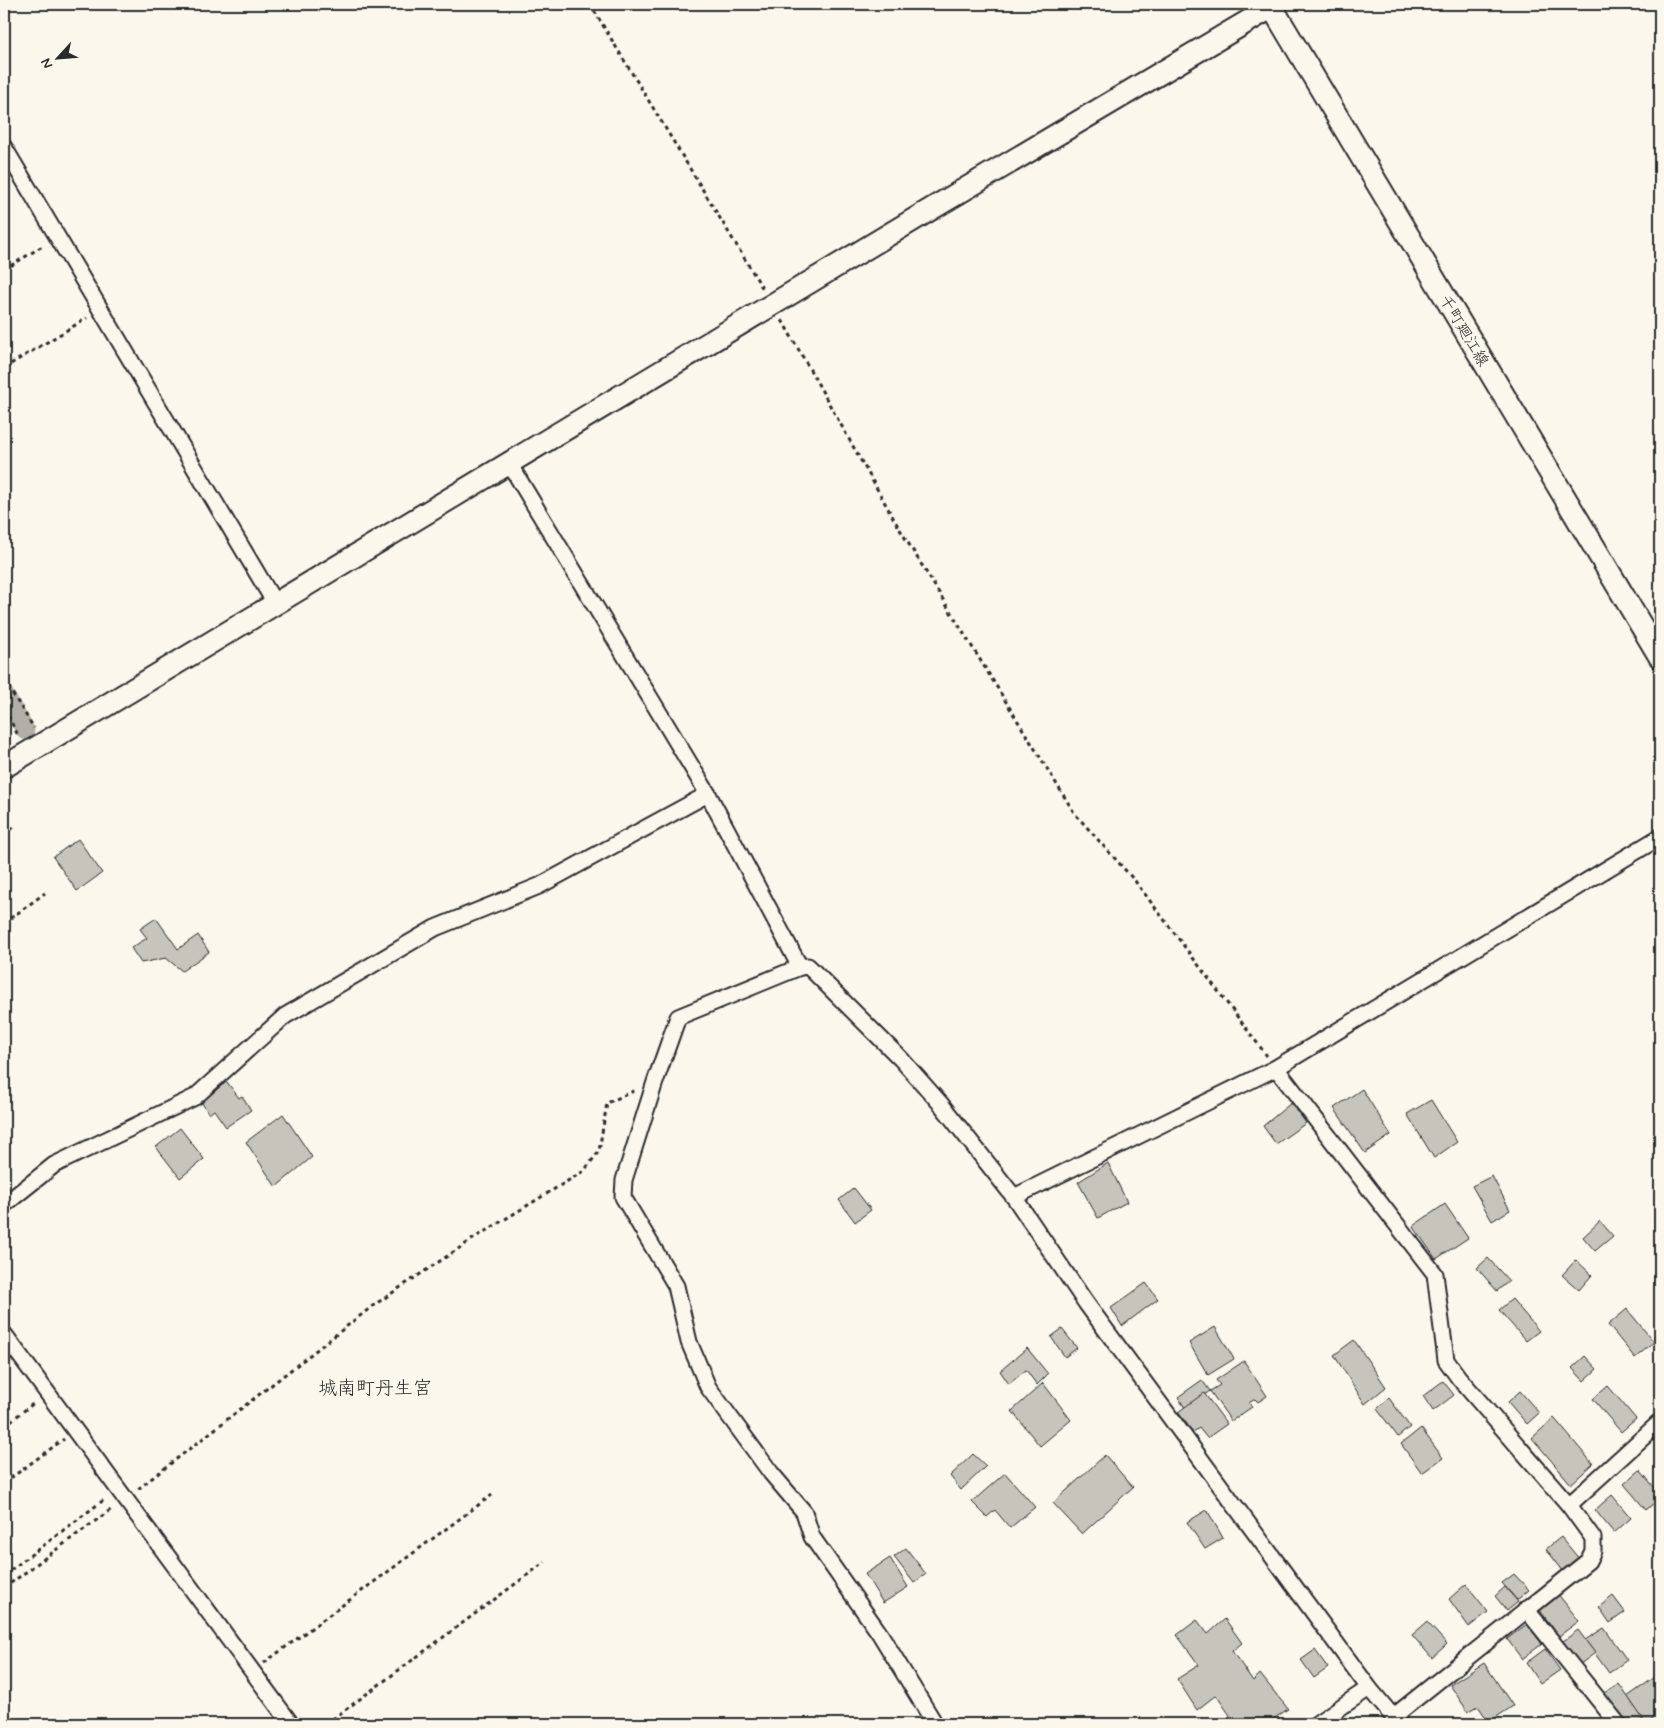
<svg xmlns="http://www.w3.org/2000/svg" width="1664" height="1728" font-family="Mynerve,'Klee One',sans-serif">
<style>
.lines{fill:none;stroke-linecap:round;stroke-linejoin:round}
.canal{stroke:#b1afa7;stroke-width:19}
.building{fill:#c7c4bc;stroke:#2b2b2b}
.street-casing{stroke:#2b2b2b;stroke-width:19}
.secondary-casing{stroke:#2b2b2b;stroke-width:25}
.path{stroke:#2b2b2b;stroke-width:3;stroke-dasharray:4 4;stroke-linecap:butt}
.street{stroke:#fbf7ec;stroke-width:15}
.secondary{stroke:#fbf7ec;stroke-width:21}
.labels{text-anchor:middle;stroke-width:4;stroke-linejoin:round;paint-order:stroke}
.street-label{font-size:16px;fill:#2b2b2b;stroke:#fbf7ec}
.quarter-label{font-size:19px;fill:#2b2b2b;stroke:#fbf7ec}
</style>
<rect width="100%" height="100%" fill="#fbf7ec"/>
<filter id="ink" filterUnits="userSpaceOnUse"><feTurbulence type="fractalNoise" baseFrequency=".02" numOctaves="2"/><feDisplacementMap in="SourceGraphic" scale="10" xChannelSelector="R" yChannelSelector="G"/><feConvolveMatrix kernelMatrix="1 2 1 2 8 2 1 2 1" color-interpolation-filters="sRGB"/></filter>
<g filter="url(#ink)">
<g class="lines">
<polyline class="canal" points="4,694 25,730"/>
</g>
<g class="building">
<polygon points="78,839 102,873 77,891 53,857"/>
<polygon points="156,918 178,949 198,935 209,952 182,971 166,958 141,963 131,948 147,938 140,929"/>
<polygon points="227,1082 239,1098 242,1096 251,1110 226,1127 214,1110 209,1114 200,1100"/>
<polygon points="1362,1089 1391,1135 1365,1153 1334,1108"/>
<polygon points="1431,1100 1457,1142 1434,1158 1407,1114"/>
<polygon points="1291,1103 1306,1123 1276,1144 1263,1126"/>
<polygon points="283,1114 312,1157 276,1187 246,1142"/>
<polygon points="180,1128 204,1159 180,1178 156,1147"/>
<polygon points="1108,1163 1127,1202 1098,1218 1078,1182"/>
<polygon points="1492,1176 1510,1210 1492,1221 1472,1186"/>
<polygon points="854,1188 871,1210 855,1222 839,1200"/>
<polygon points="1445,1204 1468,1238 1436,1259 1413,1226"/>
<polygon points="1600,1221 1613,1236 1595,1251 1583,1237"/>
<polygon points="1488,1258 1509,1281 1497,1291 1477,1268"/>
<polygon points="1576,1260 1592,1275 1579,1290 1562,1275"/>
<polygon points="1146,1283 1158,1299 1122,1326 1111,1308"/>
<polygon points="1512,1299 1539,1331 1526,1341 1499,1310"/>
<polygon points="1627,1309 1654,1342 1635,1358 1608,1325"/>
<polygon points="1215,1327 1234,1359 1208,1375 1189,1343"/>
<polygon points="1062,1329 1077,1348 1065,1357 1051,1337"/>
<polygon points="1354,1340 1386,1387 1365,1404 1334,1355"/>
<polygon points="1027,1348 1048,1374 1037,1385 1026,1370 1009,1384 1000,1371"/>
<polygon points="1585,1356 1597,1369 1584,1381 1572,1368"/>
<polygon points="1244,1361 1267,1396 1258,1402 1255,1399 1249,1403 1252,1407 1231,1421 1210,1391 1220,1385 1216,1380"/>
<polygon points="1202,1380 1210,1391 1185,1408 1178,1397"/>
<polygon points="1443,1381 1454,1395 1433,1411 1423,1396"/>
<polygon points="1043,1383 1071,1420 1040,1446 1012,1411"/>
<polygon points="1608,1386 1636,1419 1621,1432 1593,1399"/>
<polygon points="1520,1391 1539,1413 1527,1424 1508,1402"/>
<polygon points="1204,1393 1227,1424 1207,1438 1199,1428 1193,1432 1178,1412"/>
<polygon points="1389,1398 1410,1427 1398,1437 1377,1409"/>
<polygon points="1554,1418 1593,1464 1571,1484 1532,1438"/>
<polygon points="1421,1428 1443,1458 1422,1473 1401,1444"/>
<polygon points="973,1454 986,1466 961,1490 950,1476"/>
<polygon points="1105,1455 1133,1487 1082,1534 1053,1503"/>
<polygon points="1640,1470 1660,1494 1660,1498 1646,1510 1624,1484"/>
<polygon points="1005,1473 1035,1507 1010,1528 995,1510 987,1517 972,1502"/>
<polygon points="1612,1495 1631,1518 1614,1533 1595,1510"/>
<polygon points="1207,1510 1223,1538 1205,1549 1187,1522"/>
<polygon points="1561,1537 1580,1560 1564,1572 1546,1549"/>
<polygon points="906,1548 926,1574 914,1583 894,1557"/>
<polygon points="890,1558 908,1587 883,1603 865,1574"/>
<polygon points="1514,1574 1529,1590 1517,1600 1502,1583"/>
<polygon points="1466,1584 1488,1612 1469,1627 1449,1599"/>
<polygon points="1505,1587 1518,1602 1507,1611 1495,1596"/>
<polygon points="1558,1594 1579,1621 1559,1636 1539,1609"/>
<polygon points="1613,1596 1625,1612 1610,1623 1599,1607"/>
<polygon points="1225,1619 1242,1643 1232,1651 1253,1681 1260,1674 1288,1709 1266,1724 1236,1724 1216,1695 1197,1710 1177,1679 1199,1665 1177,1635 1197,1620 1208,1634"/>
<polygon points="1427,1622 1447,1644 1432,1658 1412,1635"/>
<polygon points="1527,1624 1542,1644 1522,1659 1507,1639"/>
<polygon points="1604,1628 1627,1660 1609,1673 1585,1640"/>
<polygon points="1578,1630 1595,1653 1579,1665 1562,1642"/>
<polygon points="1545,1649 1560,1670 1540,1684 1526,1663"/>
<polygon points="1315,1650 1328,1668 1314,1678 1301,1660"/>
<polygon points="1484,1663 1513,1706 1489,1722 1478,1706 1468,1712 1450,1685"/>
<polygon points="1654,1678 1660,1686 1660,1714 1646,1724 1627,1697"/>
<polygon points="1619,1684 1643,1719 1635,1724 1625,1724 1605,1693"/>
</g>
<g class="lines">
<defs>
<g id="street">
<polyline points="4,147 276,605"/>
<polyline points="509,463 708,794 800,967"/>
<polyline points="1276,1068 1435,1274 1446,1360 1459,1378 1569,1505 1593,1538 1593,1551 1588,1561 1393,1717"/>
<polyline points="1014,1197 1276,1068 1660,837"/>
<polyline points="4,1205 54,1165 195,1097 285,1016 435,928 539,886 708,794"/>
<polyline points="4,1334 291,1724"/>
<polyline points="1569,1505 1660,1422"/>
<polyline points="1526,1609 1618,1724"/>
<polyline points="935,1724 880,1634 812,1537 804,1512 771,1473 708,1387 689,1342 676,1286 623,1197 624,1180 655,1082 678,1017 800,967 808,966 901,1059 940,1103 1014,1197 1086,1303 1369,1688 1399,1724"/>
<polyline points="1316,1724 1369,1688"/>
</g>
<g id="secondary">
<polyline points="1270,4 1660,657"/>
<polyline points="4,767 928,211 1277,4"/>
</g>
</defs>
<use href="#street" class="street-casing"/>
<use href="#secondary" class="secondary-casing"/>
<g class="path">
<polyline points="590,4 763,289"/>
<polyline points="4,270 44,245"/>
<polyline points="782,320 899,528 1075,814 1135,881 1267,1056"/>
<polyline points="4,368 87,318"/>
<polyline points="4,680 34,728"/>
<polyline points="4,709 19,737"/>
<polyline points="4,834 14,827"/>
<polyline points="4,923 45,893"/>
<polyline points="4,1426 34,1403"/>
<polyline points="4,1483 64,1439"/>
<polyline points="138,1489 374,1305 479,1235 584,1171 599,1151 607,1103 636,1090"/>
<polyline points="4,1575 105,1499"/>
<polyline points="4,1588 113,1508"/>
<polyline points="264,1663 492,1495"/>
<polyline points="326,1724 545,1562"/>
</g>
<use href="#street" class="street"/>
<use href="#secondary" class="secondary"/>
</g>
</g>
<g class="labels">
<g class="street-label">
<text transform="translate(1465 330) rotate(59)" y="6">千町廻江線</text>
</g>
<g class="quarter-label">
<text x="375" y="1394">城南町丹生宮</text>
</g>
</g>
<rect width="1664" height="1728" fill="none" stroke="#fbf7ec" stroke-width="20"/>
<rect x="10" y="10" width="1644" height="1708" fill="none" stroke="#2b2b2b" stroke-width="2" filter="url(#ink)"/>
<g transform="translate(58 58) rotate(244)" stroke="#fbf7ec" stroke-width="4" paint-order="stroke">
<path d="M0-4L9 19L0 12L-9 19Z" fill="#2b2b2b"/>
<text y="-8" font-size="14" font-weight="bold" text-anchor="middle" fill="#2b2b2b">N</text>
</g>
</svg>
